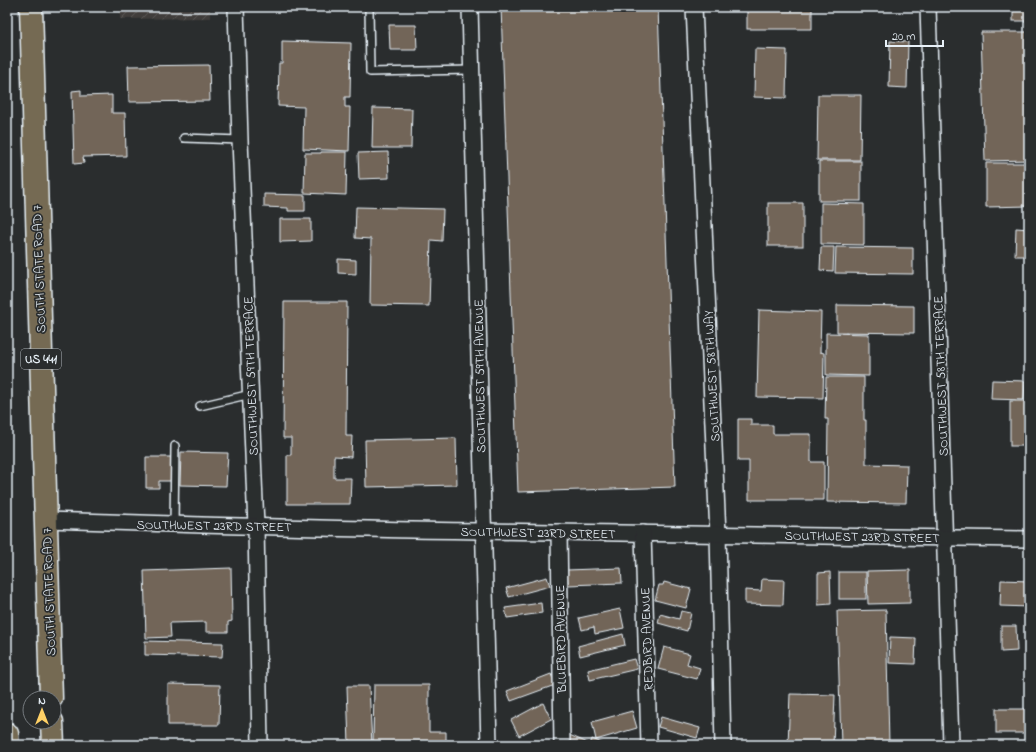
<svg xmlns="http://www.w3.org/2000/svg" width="1036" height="752" font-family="'Indie Flower',sans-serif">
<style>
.industrial{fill:url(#industrial-furrows)}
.building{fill:#726558;stroke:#e8f1f8}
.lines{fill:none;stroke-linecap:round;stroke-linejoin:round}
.lane-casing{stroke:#e8f1f8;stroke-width:10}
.street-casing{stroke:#e8f1f8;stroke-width:18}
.primary-casing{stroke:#e8f1f8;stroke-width:25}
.lane{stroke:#2a2d2e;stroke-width:7}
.street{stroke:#2a2d2e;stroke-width:15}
.primary{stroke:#746b52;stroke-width:22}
.labels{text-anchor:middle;stroke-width:3.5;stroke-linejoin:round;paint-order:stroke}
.shield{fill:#2a2d2e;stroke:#afb6bb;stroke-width:1}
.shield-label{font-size:12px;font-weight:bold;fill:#e8f1f8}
.street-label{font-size:13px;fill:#e8f1f8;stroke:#2a2d2e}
</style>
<defs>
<pattern id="industrial-furrows" width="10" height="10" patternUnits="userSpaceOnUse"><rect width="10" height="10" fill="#403e3b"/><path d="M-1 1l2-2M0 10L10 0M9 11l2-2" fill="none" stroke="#5c5a58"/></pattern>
</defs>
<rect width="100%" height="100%" fill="#2a2d2e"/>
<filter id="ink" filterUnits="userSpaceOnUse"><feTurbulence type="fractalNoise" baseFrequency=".025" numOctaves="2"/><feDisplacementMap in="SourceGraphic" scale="8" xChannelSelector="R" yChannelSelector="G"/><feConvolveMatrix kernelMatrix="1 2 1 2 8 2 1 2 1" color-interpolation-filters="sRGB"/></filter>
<g filter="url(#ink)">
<polygon class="industrial" points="120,7 210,7 210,18 120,19"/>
<g class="building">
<polygon points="501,7 658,7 675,487 518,492"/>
<rect x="747" y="7" width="65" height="22"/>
<rect x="1013" y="7" width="16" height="14"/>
<polygon points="389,25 416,25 417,50 390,50"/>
<polygon points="981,32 1029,32 1029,160 985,161"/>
<polygon points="282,41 351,43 350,97 345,97 345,107 350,107 349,151 303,149 304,107 278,106 279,63 282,63"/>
<polygon points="890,41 908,42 907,88 889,87"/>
<polygon points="755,49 787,50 786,98 754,97"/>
<polygon points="209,65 210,101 129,102 128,66"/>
<polygon points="81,90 81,96 112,95 112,113 125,113 126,156 83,157 84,163 74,164 72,91"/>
<polygon points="818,95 861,95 860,160 817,160"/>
<polygon points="373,108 412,109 411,148 372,148"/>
<polygon points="321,152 347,152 346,195 304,193 305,153 321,153"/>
<polygon points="388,152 389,178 359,179 358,153"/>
<rect x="819" y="161" width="42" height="40"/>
<polygon points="986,163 1029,163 1029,206 986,207"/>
<polygon points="264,194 305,195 305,211 288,211 288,208 264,207"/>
<rect x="768" y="203" width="35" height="43"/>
<polygon points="821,203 864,204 864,245 821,244"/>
<polygon points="356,207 443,209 442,241 431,240 429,306 370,305 371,239 355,238"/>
<polygon points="280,219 311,219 311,241 280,242"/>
<polygon points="1016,228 1029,229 1029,256 1015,256"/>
<polygon points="821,247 834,247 833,271 820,270"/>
<polygon points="836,247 913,248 913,274 835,273"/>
<polygon points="338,259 356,260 356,274 338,273"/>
<polygon points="284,302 347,302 346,436 352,436 351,457 334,456 334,478 351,478 350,504 287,504 287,455 291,455 291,438 283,438"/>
<polygon points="837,305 914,306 914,333 837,332"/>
<polygon points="759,310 821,312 820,352 824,353 823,398 757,397"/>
<polygon points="826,333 869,334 869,376 826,375"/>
<polygon points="826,377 864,377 864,420 866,420 866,464 907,465 906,503 827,502 828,419 825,419"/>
<polygon points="992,380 1025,381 1024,400 991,399"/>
<rect x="1010" y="401" width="19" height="45"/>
<polygon points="738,419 751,419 751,425 773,425 773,434 811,434 811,462 824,462 824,500 749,500 749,461 738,461"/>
<polygon points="456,438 457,485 366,487 365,440"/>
<polygon points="181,452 228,453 226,486 180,485"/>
<polygon points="146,457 171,457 171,481 159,481 159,488 146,488"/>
<polygon points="231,568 232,621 228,622 228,632 206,632 206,622 170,623 171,637 146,638 144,571"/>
<polygon points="621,568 622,583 568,585 567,570"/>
<polygon points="910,570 910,603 868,604 867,571"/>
<polygon points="830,572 831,604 818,605 818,573"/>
<rect x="839" y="572" width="27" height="27"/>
<polygon points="547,577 550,586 509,597 506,588"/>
<polygon points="762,579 784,580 783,605 745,604 745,590 761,591"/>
<polygon points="1001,580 1029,581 1029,607 1000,606"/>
<polygon points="664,582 691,589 686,608 655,600 659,585 663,585"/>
<polygon points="541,603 542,613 507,618 505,608"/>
<polygon points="620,609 624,628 595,634 594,627 582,630 579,618"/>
<polygon points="886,610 889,745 841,745 837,611"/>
<polygon points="681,611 691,613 687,631 658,623 660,614 679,619"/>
<polygon points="1001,626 1016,626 1017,651 1001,652"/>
<polygon points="623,634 625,645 580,656 578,646"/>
<polygon points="890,637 916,638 915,664 889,663"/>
<polygon points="145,641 223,643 222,657 145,655"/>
<polygon points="664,647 690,654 687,664 700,668 697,679 658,669"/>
<polygon points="634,659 637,669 590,680 588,670"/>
<polygon points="551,674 555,685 511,701 507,691"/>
<polygon points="168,684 220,685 219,725 168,725"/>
<polygon points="374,685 429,685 429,732 446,732 446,745 373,745"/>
<polygon points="347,686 369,686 372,745 349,745"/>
<polygon points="790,694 835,695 833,745 788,745"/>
<polygon points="543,703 551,719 519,736 511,720"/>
<rect x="996" y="709" width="32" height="24"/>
<polygon points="632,711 637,728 596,740 592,722"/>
<polygon points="661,717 700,728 697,738 658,727"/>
<polygon points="567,734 590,744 592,739 607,745 566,745"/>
</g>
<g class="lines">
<defs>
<g id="lane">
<polyline points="369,7 370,72 471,70"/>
<polyline points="184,138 240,140"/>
<polyline points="200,406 251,394"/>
<polyline points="174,525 175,446"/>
</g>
<g id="street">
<polyline points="236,7 240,140 256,526 260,745"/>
<polyline points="470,7 489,745"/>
<polyline points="694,7 718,534 723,745"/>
<polyline points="928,7 951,745"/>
<path d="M46 520C191 525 336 529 481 531 664 535 846 535 1029 539"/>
<polyline points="559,532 562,745"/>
<polyline points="643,533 649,745"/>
</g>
<g id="primary">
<polyline points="31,7 51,698"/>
<polyline points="52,722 53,745"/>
<polyline points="7,734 7,745"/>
</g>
</defs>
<use href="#lane" class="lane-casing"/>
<use href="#street" class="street-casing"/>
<use href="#primary" class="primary-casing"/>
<use href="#lane" class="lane"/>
<use href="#street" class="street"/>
<use href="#primary" class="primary"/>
</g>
</g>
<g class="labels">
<rect class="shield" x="21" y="349" width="40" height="20" rx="3"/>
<g class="shield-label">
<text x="41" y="363">US 441</text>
</g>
<g class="street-label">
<text transform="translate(38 269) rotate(-92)" y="5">SOUTH STATE ROAD 7</text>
<text transform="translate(250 376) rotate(-92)" y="5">SOUTHWEST 59TH TERRACE</text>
<text transform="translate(479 376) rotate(-91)" y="5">SOUTHWEST 59TH AVENUE</text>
<text transform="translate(711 376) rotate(-93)" y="5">SOUTHWEST 58TH WAY</text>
<text transform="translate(940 376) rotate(-92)" y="5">SOUTHWEST 58TH TERRACE</text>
<text transform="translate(214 525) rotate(1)" y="5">SOUTHWEST 23RD STREET</text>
<text transform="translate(538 532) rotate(1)" y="5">SOUTHWEST 23RD STREET</text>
<text transform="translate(862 536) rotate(1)" y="5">SOUTHWEST 23RD STREET</text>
<text transform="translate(48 592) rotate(-92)" y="5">SOUTH STATE ROAD 7</text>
<text transform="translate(560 639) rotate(-91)" y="5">BLUEBIRD AVENUE</text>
<text transform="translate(646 639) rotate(-92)" y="5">REDBIRD AVENUE</text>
</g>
</g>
<rect width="1036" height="752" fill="none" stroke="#2a2d2e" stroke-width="24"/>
<rect x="12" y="12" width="1012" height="728" fill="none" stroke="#e8f1f8" stroke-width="1.5" filter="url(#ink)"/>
<g transform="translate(42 710)"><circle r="19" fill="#2a2d2e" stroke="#767b7f"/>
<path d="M0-3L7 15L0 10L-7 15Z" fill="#ffd166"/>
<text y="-6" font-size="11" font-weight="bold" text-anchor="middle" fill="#e8f1f8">N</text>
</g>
<path d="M886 40v6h57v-6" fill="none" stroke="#e8f1f8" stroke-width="2"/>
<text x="892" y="40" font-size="12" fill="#e8f1f8" stroke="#2a2d2e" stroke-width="3" paint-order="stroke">20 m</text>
</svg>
